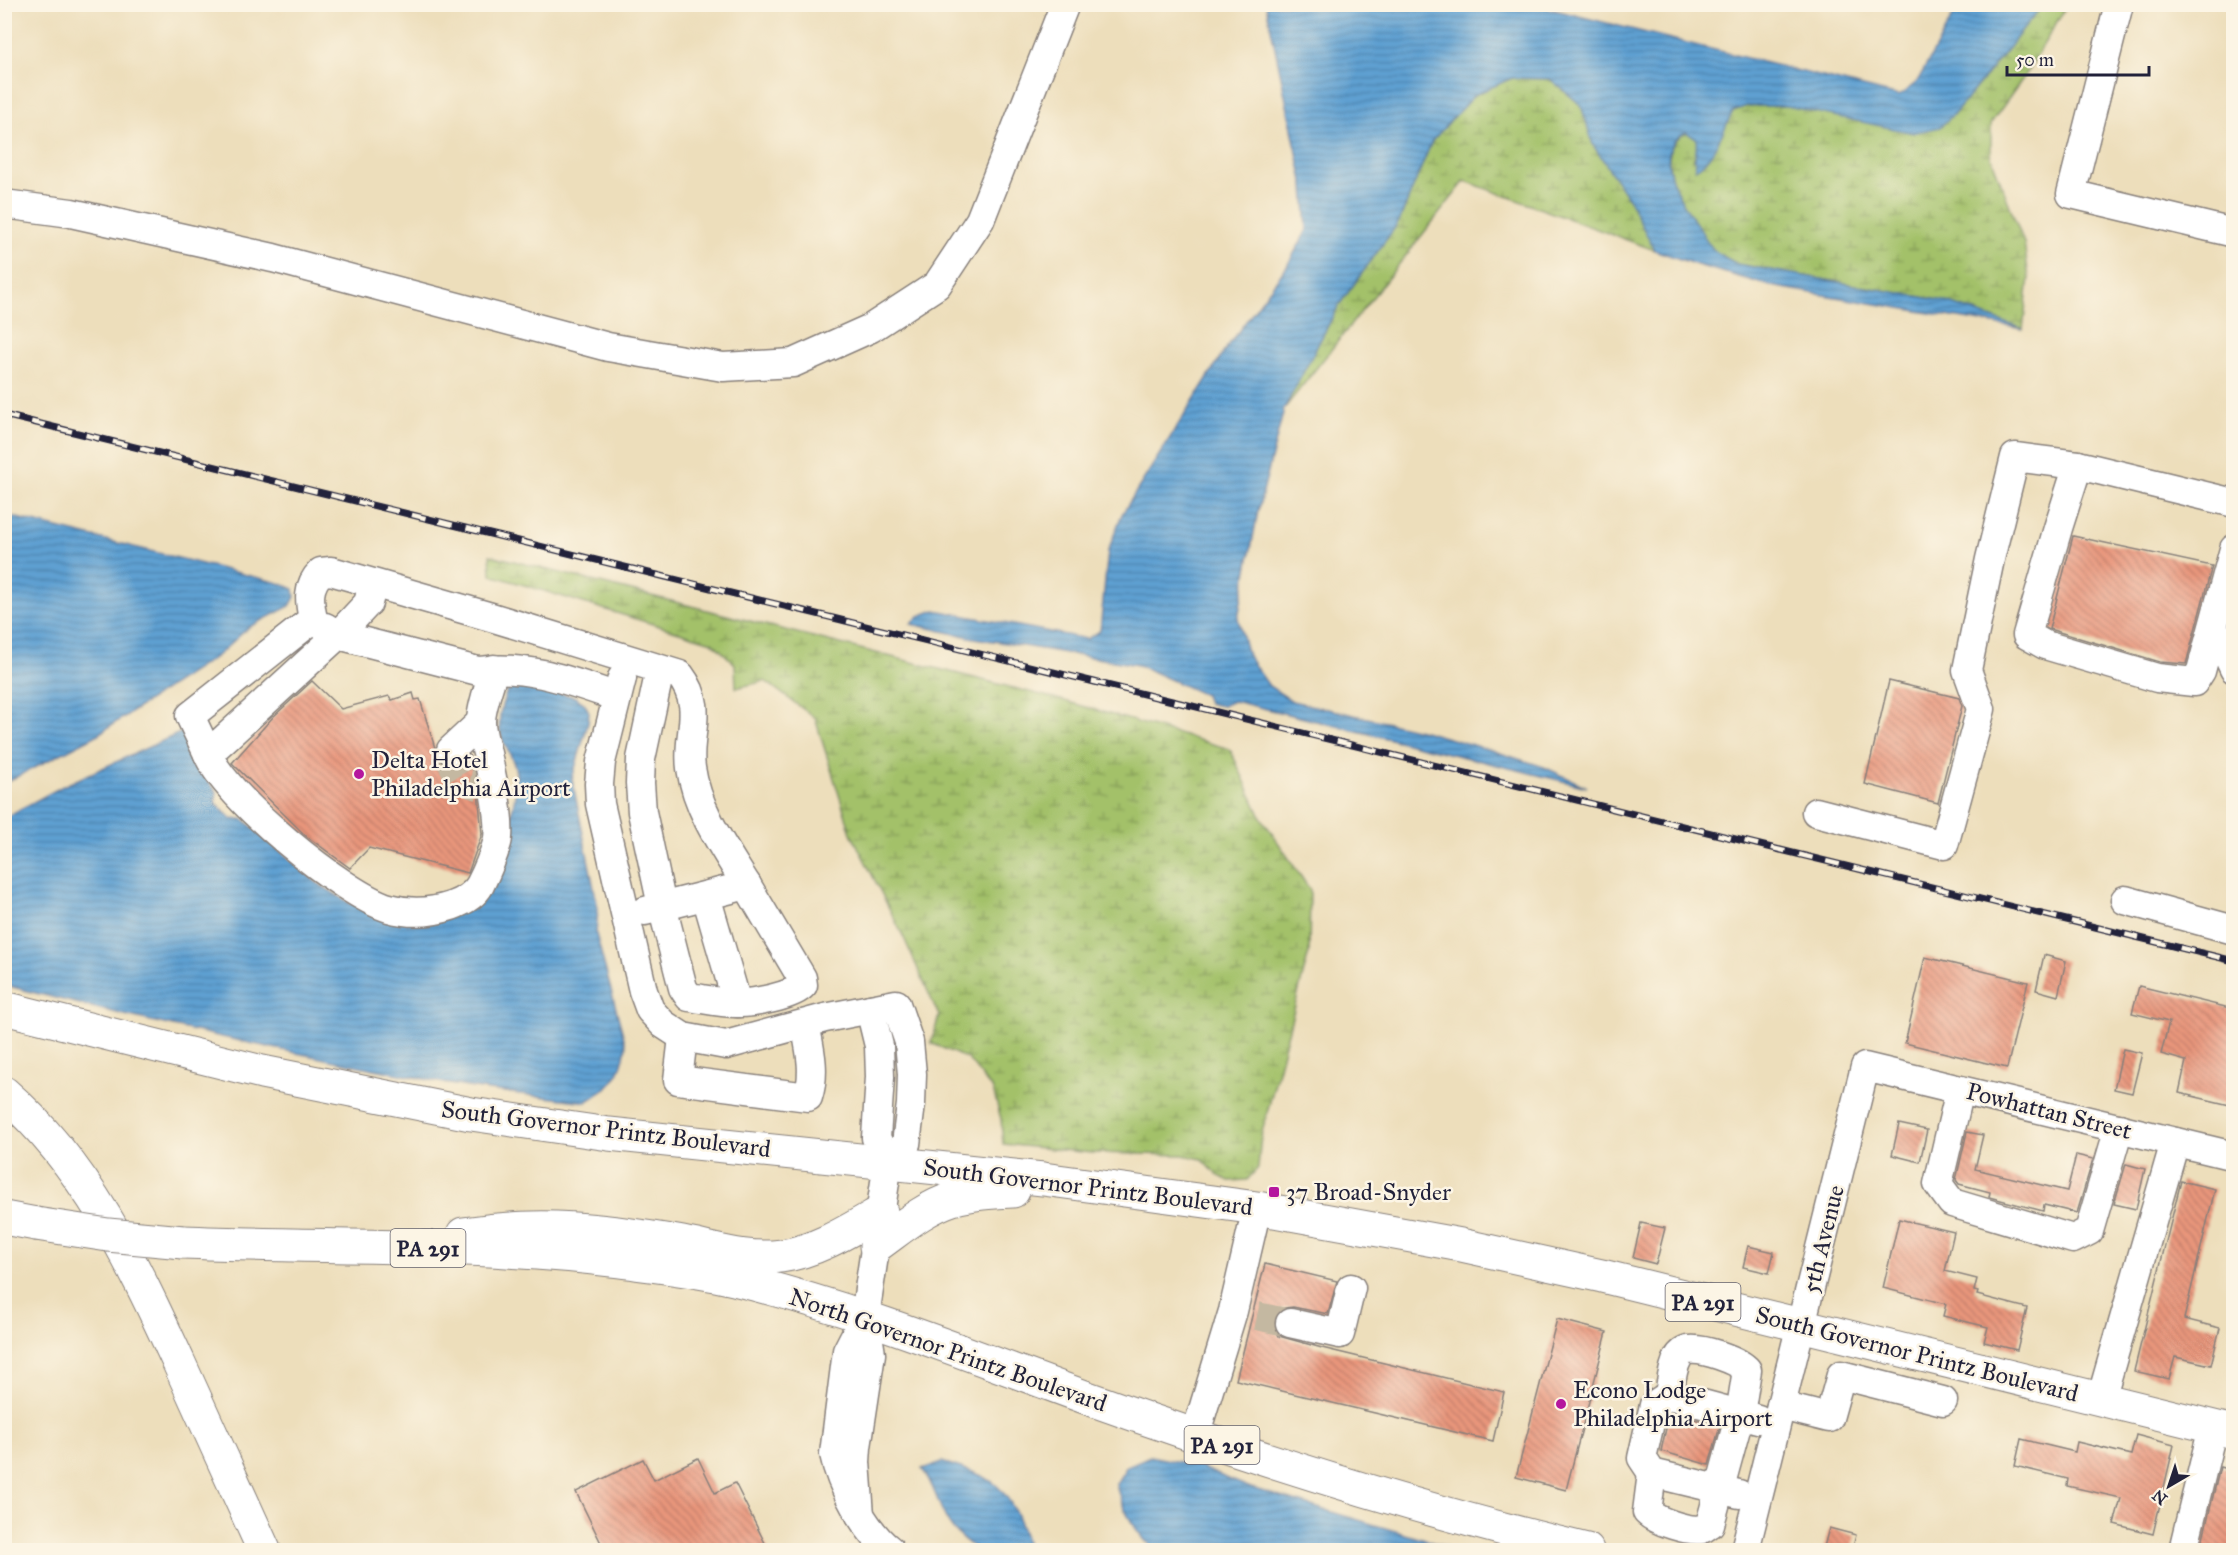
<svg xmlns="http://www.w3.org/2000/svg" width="2238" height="1555" font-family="'IM FELL Great Primer',serif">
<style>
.wetland{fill:url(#wetland-marsh);stroke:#627252;stroke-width:1.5}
.water{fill:url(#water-rules);stroke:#406186;stroke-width:1.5}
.building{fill:url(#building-back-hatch)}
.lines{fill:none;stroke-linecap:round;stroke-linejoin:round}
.minor-tunnel{stroke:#c4b8a1;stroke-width:28;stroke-dasharray:28 14;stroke-linecap:butt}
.minor-casing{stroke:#88807b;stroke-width:31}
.major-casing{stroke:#88807b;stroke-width:35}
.highway-casing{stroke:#88807b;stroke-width:35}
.minor{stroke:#fff;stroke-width:28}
.major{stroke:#fff;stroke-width:33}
.highway{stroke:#fff;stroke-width:33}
.rail-casing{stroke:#22223b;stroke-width:7}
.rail{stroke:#fcf5e5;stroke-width:4.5;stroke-dasharray:14;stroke-linecap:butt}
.major-bridge-casing{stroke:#88807b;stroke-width:35;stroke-linecap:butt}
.major-bridge{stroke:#fff;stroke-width:33}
.poi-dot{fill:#b5179e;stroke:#fcf5e5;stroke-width:2}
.labels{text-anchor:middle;stroke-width:5;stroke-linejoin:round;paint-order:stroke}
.shield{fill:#fcf5e5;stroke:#63616e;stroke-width:1.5}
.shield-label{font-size:22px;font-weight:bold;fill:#22223b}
.poi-label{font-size:24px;fill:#22223b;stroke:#fcf5e5;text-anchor:start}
.street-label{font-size:24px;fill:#22223b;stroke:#fcf5e5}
</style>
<defs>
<pattern id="wetland-marsh" width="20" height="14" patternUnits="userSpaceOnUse" patternTransform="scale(1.5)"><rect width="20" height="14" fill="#a3c169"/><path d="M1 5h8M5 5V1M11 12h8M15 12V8" fill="none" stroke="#849c58"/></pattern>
<pattern id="water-rules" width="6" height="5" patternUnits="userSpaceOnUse" patternTransform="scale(1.5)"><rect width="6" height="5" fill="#5ea0d2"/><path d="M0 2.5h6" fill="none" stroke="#4d82ac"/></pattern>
<pattern id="building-back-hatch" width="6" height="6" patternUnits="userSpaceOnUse" patternTransform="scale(1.5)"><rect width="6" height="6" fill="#e9967c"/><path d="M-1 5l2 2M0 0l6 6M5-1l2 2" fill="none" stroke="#bc7a67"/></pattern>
</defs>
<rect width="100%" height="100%" fill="#fcf5e5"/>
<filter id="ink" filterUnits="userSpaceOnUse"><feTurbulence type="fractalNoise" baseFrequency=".0167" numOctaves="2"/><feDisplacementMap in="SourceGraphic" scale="12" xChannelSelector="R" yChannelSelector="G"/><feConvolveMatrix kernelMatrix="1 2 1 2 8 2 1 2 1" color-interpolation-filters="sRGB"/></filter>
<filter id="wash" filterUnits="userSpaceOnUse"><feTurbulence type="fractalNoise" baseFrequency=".008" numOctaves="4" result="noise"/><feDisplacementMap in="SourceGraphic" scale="24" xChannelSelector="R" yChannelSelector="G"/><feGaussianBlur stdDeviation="1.35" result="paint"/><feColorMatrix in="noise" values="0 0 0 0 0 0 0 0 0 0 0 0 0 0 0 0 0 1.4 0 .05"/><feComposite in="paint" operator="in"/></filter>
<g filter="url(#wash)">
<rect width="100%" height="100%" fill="#eddebb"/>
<g class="wetland">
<path d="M2043 5H2067L2024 77 1991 123V157L2024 243 2029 278 2023 329 1944 301 1737 264C1729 259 1719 255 1713 249 1707 242 1702 233 1697 226 1680 201 1650 153 1686 132L1696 139 1698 149 1693 160 1715 147 1733 111 1747 106H1787L1939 127 1957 111Z"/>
<polygon points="1512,78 1550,79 1581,105 1593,145 1629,199 1654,250 1465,181 1284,409 1339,305 1399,222 1432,141 1474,95"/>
<polygon points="490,555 1065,701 1230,749 1261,817 1310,890 1309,952 1261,1136 1258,1168 1247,1180 1229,1181 1217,1175 1202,1159 1183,1155 1092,1153 1003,1144 1001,1119 993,1090 968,1059 931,1043 939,1016 904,938 851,833 815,718 765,681 736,688 735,664 712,642 491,575"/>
</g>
<g class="water">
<path d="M1266 5H1535L1899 96 1917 82 1953 16 1962 5H2043L1957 111 1940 127 1913 133 1787 106H1747L1733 111C1725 127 1712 162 1695 169 1693 158 1698 150 1696 139L1686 132C1647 152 1683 205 1700 229 1704 236 1708 243 1713 249 1719 255 1729 259 1737 264L1944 301 2023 329 1771 286 1697 265 1654 250 1629 199 1593 145 1581 105 1550 79 1512 78 1474 95 1432 141 1399 222 1339 305 1284 409 1258 511 1238 618 1248 656 1269 686 1292 701 1420 730 1494 751 1544 767 1587 787 1234 701 1222 706 1208 703 1205 695 1138 665 969 637 911 624 919 616 935 610 1087 639 1100 631 1108 551 1122 514 1227 347 1287 266 1307 230 1304 186Z"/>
<polygon points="5,515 279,583 294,589 295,597 290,606 249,627 217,656 95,736 5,783"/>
<path d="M516 683 575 697 585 704 589 712 588 723 572 779 598 908 596 934 626 1046C622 1076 612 1086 586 1102 541 1096 495 1092 450 1084 301 1055 152 1024 5 985L4 818 63 786 182 732 196 759 198 769 217 792 215 803 232 819H243L317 883 351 904 413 922 498 863C504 839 519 797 516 773 515 760 507 750 502 739 496 722 502 701 510 685Z"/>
<path d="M1150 1456 1194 1465 1251 1488 1422 1539 1455 1550H1154C1135 1531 1122 1510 1116 1484L1127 1466Z"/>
<path d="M942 1462C957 1467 976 1471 991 1481 1013 1496 1022 1526 1028 1550H977C969 1543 959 1537 952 1528 938 1510 936 1486 922 1469Z"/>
</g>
<g id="blocks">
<g class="building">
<polygon points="2073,536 2212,566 2186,664 2160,662 2049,629"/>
<polygon points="312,681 341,709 389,696 392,700 413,693 415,700 420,699 439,761 446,766 454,766 469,755 478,791 482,834 468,873 369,848 350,868 305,835 232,763 273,717"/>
<polygon points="1889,681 1959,698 1962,706 1938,803 1865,784"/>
<polygon points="2044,955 2066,961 2058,996 2036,990"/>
<polygon points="1925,957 2028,982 2007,1068 1905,1043"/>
<polygon points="2139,986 2234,1009 2234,1106 2179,1093 2186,1061 2161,1054 2169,1022 2132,1013"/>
<polygon points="2123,1049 2142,1053 2132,1093 2114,1089"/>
<polygon points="1899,1124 1927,1130 1920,1162 1892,1155"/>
<polygon points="1967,1132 1983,1135 1975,1169 2067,1191 2076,1155 2093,1159 2077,1213 2044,1205 2043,1211 1989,1197 1990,1192 1959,1184 1956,1180"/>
<polygon points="2126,1164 2145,1169 2136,1209 2114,1204"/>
<polygon points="2181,1181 2215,1189 2184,1319 2220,1328 2211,1365 2175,1357 2169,1379 2134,1371"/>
<polygon points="1899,1219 1954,1232 1945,1271 1977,1279 1974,1291 1978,1292 1977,1295 2027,1308 2017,1350 1984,1342 1988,1327 1943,1316 1946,1304 1883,1288"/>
<polygon points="1641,1223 1665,1228 1656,1264 1633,1258"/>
<polygon points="1748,1246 1774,1252 1769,1273 1743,1267"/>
<polygon points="1265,1264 1337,1281 1328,1314 1293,1307 1284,1308 1278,1311 1274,1320 1275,1329 1279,1336 1322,1348 1504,1392 1493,1441 1236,1380"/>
<polygon points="1557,1319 1607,1332 1566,1490 1516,1477"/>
<polygon points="1672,1413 1720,1426 1709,1465 1661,1451 1669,1415"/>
<polygon points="2136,1435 2174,1445 2153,1534 2114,1524 2121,1498 2067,1486 2068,1479 2015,1466 2021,1439 2075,1452 2077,1442 2131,1455"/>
<polygon points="698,1458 715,1493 735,1483 769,1551 605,1551 576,1492 643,1459 654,1480"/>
<polygon points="2220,1467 2234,1471 2234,1551 2200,1551"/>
<polygon points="1829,1528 1856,1535 1852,1551 1823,1551"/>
</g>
</g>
</g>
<g filter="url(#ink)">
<use href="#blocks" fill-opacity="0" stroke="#88807b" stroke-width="1.5"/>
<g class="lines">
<g class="minor-tunnel">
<polyline points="451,750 451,762 462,782 479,786"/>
<polyline points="1257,1316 1290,1323"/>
</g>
<defs>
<g id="minor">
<polyline points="2119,4 2071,194 2234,233"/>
<polyline points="4,204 71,213 273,258 608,347 723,367 793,363 871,328 937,285 980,220 1065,4"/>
<polyline points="2078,465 2058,528 2027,635 2045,645 2157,678 2194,682 2201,671 2234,549"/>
<polyline points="325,627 338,635 368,603 373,584"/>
<polyline points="2234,638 2228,656 2234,669"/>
<polyline points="622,678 601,762 599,784 600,804 643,991 650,1010 663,1024 683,1037 726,1045 825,1018 896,1004 909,1042 912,1074 911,1104 906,1144 888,1162"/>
<path d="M617 697C570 681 528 664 478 671L338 635 208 754 190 716 313 619C309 601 307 586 321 572L331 571 491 617 680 675C706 709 686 733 691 768 697 811 726 851 748 887 766 917 784 948 802 978L803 985C794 996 751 1004 736 1003 720 1003 704 999 689 997L683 988 662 906 642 812 640 783 641 759 660 670"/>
<polyline points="451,750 481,722"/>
<path d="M208 754C224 796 344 895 389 908 410 914 430 913 451 906 462 902 474 896 480 885 486 873 493 857 497 843 502 827 492 776 488 758 486 747 481 733 481 722 481 707 490 684 494 669"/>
<polyline points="1816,812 1944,845 1981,709 1967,670 1990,559 2015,457 2078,465 2234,503"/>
<polyline points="706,896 737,1003"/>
<polyline points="2125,900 2234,930"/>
<polyline points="645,911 747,885"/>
<polyline points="870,1009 879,1046 880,1077 876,1138 888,1162"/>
<path d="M683 1037 678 1080 808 1097C816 1072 810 1049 805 1024"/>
<polyline points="1960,1090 1938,1184 1952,1203 2073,1239 2089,1231 2119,1128"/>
<path d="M865 1316 847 1351 834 1454C840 1484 865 1531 890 1550"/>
<polyline points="1290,1323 1340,1334 1351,1288"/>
<polyline points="2101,1399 2175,1142"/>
<polyline points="1781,1406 1829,1418 1841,1375 1943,1401"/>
<polyline points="1195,1436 1233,1311 1257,1208"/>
<path d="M1652 1473 1647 1512C1656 1521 1689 1532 1702 1529 1705 1528 1708 1525 1710 1524L1740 1414 1747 1370C1739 1360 1702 1348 1689 1350 1685 1350 1680 1354 1678 1358 1672 1368 1671 1384 1669 1395"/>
<polyline points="1739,1494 1652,1473 1642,1458 1654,1405 1669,1395 1758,1419"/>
<polyline points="860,1515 856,1462 857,1447 871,1354 865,1316 888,1162"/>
<polyline points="1745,1550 1865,1067 2234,1156"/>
<polyline points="2183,1550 2213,1427"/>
</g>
<g id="major">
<polyline points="4,1008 262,1072 471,1114 609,1134 1043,1179 1168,1196 1257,1208 1461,1245 1602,1276 2234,1432"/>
<polyline points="4,1218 36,1224"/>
<path d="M463 1234C540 1222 602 1229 677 1242 711 1248 746 1261 781 1256 817 1251 850 1230 881 1212"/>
<path d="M183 1242C329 1248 475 1243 619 1261 658 1266 697 1270 734 1279 858 1309 974 1357 1093 1400 1255 1458 1419 1510 1587 1550"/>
<path d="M876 1246C900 1229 924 1208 952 1199 972 1193 993 1192 1013 1191"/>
</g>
<path id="highway" d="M4 1093C88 1166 133 1264 179 1363 207 1426 236 1488 264 1550"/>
</defs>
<use href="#minor" class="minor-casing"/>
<use href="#major" class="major-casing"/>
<use href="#highway" class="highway-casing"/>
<use href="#minor" class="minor"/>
<use href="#major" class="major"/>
<use href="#highway" class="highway"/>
<defs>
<polyline id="rail" points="4,415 2234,961"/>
</defs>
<use href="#rail" class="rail-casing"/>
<use href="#rail" class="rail"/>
<defs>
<polyline id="major-bridge" points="36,1224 108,1235 183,1242"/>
</defs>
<use href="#major-bridge" class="major-bridge-casing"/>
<use href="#major-bridge" class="major-bridge"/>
</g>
</g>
<g class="poi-dot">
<circle cx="359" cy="774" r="6"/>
<rect x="1268" y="1186" width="12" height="12" rx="3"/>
<circle cx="1561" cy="1404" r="6"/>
</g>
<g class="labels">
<g class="shield">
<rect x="390.5" y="1229" width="75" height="38" rx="4.5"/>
<rect x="1665.5" y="1283" width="75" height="38" rx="4.5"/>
<rect x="1184.5" y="1426" width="75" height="38" rx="4.5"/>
</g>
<g class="shield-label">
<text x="428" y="1256">PA 291</text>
<text x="1703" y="1310">PA 291</text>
<text x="1222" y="1453">PA 291</text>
</g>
<g class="poi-label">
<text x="371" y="768">Delta Hotel<tspan x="371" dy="28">Philadelphia Airport</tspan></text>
<text x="1286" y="1200">37 Broad-Snyder</text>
<text x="1573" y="1398">Econo Lodge<tspan x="1573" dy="28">Philadelphia Airport</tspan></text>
</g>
<g class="street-label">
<text transform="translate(2049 1111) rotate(14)" y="8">Powhattan Street</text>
<text transform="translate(606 1129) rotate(7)" y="8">South Governor Printz Boulevard</text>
<text transform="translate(1088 1187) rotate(7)" y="8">South Governor Printz Boulevard</text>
<text transform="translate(1823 1239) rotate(-76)" y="8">5th Avenue</text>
<text transform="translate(948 1350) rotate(19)" y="8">North Governor Printz Boulevard</text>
<text transform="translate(1917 1354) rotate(14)" y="8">South Governor Printz Boulevard</text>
</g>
</g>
<rect width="2238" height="1555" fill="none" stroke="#fcf5e5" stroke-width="24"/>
<g transform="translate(2169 1486) rotate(219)" stroke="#fcf5e5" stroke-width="4.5" paint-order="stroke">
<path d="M0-4.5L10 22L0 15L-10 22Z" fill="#22223b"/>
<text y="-9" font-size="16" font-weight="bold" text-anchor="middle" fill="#22223b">N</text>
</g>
<path d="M2007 66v9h142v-9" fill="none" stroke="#22223b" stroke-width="3"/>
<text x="2016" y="66" font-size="18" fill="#22223b" stroke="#fcf5e5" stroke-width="4.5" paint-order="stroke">50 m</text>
</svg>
